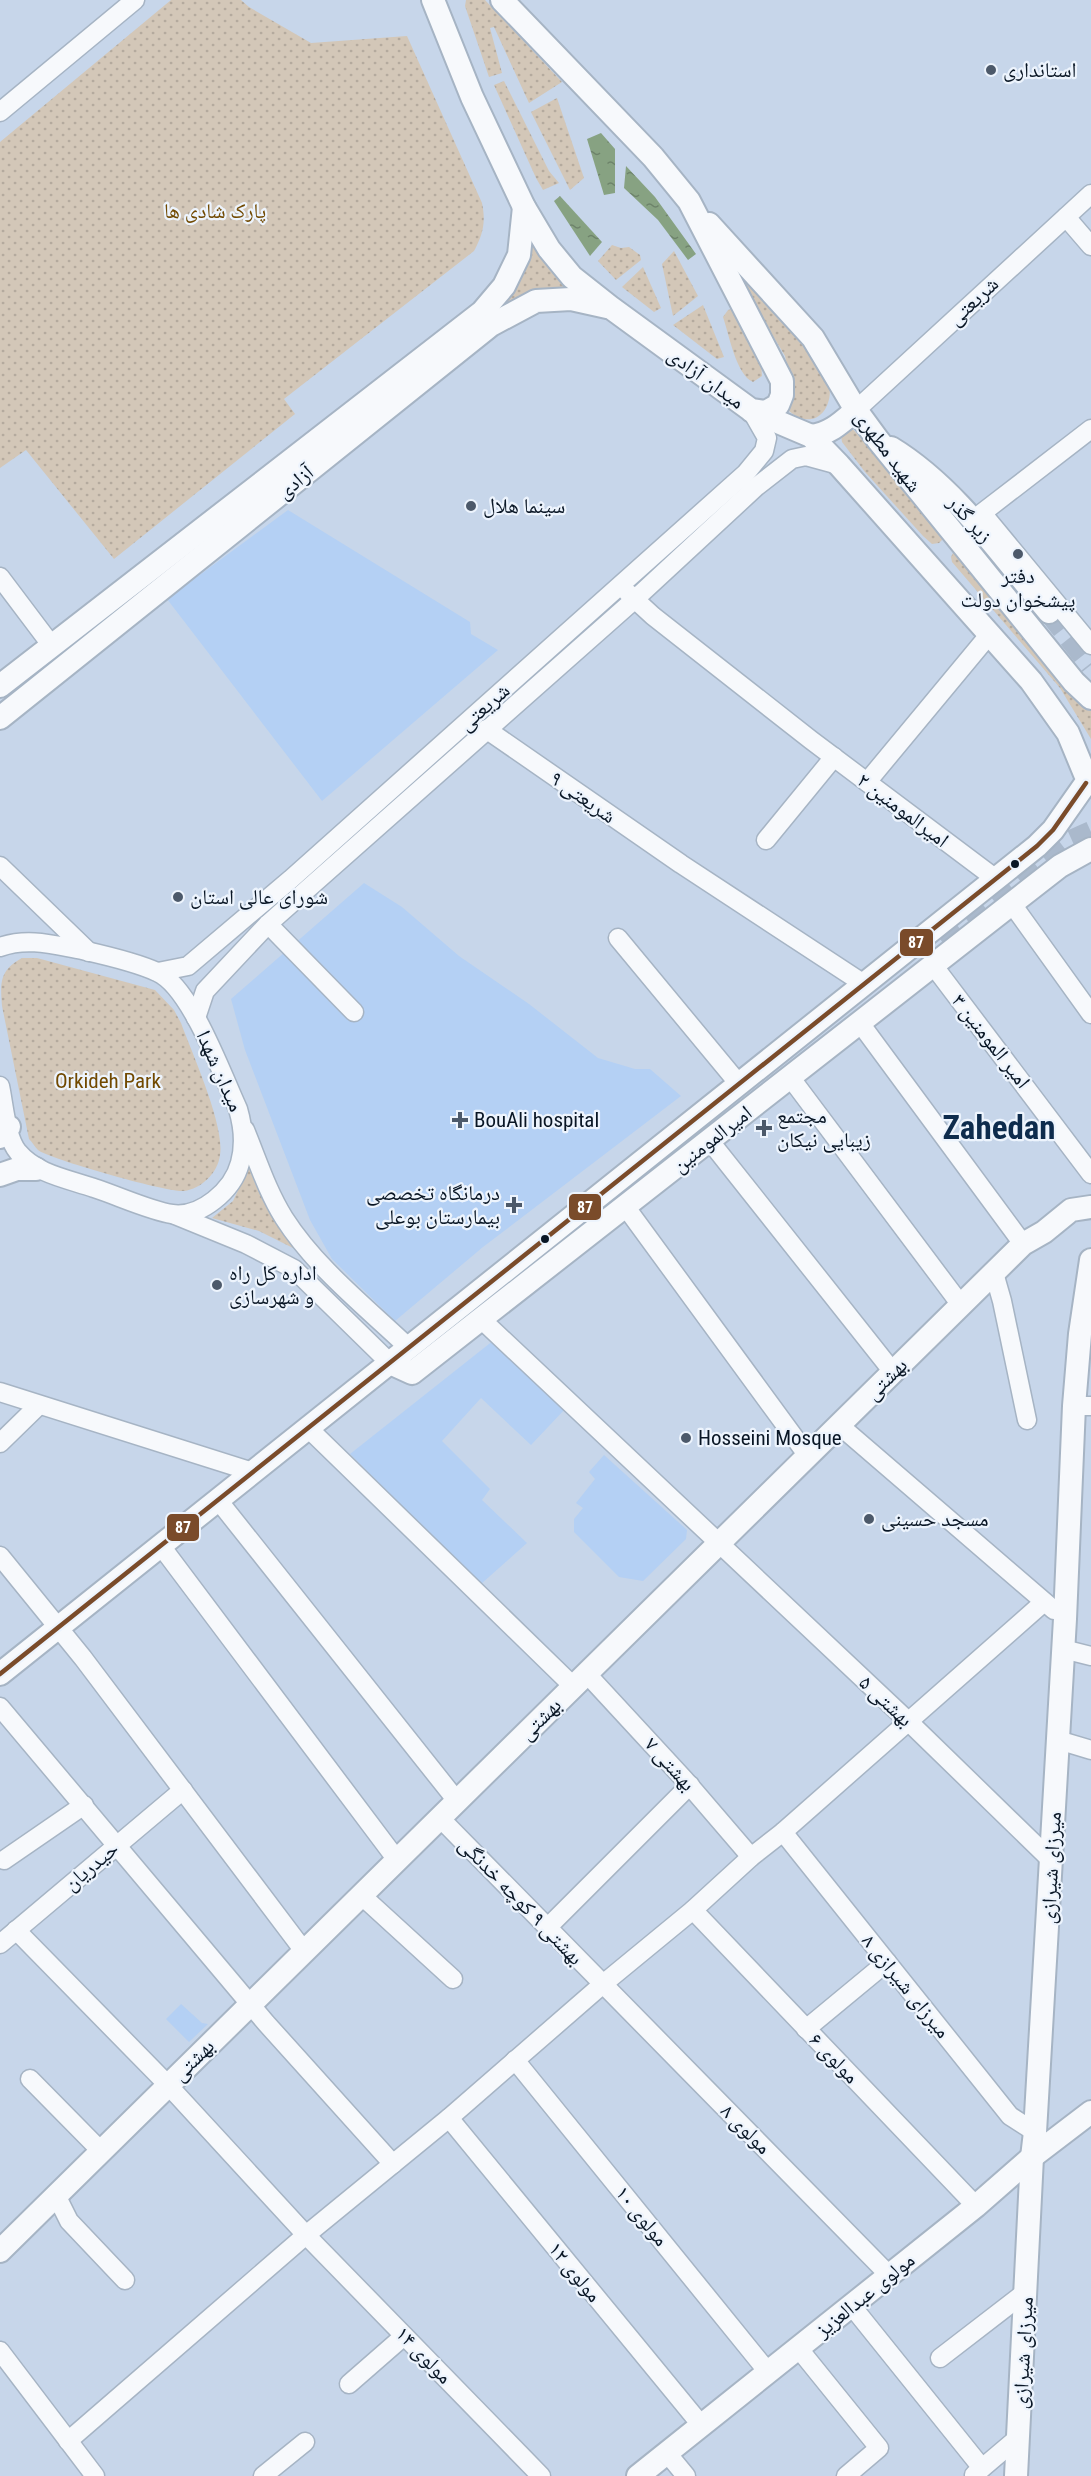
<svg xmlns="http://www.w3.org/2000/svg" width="1091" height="2476" font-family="'Roboto Condensed','Noto Naskh Arabic',sans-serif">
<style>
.built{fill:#b4d0f4}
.grass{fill:url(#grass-dots)}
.water{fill:url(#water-ripples)}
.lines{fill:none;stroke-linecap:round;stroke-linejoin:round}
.major-tunnel{stroke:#aab9cc;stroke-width:22;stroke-dasharray:22 11;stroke-linecap:butt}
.minor-casing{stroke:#a6b4c4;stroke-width:21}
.major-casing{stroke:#a6b4c4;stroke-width:26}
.minor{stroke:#f7f9fc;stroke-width:18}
.major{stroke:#f7f9fc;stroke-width:22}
.bus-1-casing{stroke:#edf4fd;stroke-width:9}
.bus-1{stroke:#7a4b2a;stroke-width:4.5}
.poi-dot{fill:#4c596a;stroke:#edf4fd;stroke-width:2}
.bus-dot{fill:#091625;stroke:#edf4fd;stroke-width:2}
.labels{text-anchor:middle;stroke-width:4.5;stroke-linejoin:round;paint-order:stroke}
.poi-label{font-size:21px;fill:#091625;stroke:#edf4fd;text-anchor:start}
.park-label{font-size:21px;fill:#714901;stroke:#edf4fd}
.street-label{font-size:21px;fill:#091625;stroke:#edf4fd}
.town-label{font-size:33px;font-weight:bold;fill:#0e2c4d;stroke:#edf4fd}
.line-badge{stroke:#edf4fd;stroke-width:2}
.badge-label{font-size:16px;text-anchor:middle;font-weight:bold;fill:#fff}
</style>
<defs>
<pattern id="grass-dots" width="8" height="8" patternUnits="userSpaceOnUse" patternTransform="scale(1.5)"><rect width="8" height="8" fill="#d3c7b8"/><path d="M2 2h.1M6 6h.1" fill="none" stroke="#b4aa9e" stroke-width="1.8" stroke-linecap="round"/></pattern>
<pattern id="water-ripples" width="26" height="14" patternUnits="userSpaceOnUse" patternTransform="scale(1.5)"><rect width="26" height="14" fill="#87a282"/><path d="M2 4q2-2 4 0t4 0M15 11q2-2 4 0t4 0" fill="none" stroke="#6d836a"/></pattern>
</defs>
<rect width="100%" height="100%" fill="#c7d6ea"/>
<g class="built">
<polygon points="288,510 470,622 471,634 498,650 322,801 167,599"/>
<polygon points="364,883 402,907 459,956 529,1004 598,1058 635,1069 650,1069 681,1096 483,1247 395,1321 332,1259 310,1220 245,1050 231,999"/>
<polygon points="494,1340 566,1408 531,1445 481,1398 442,1441 490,1489 482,1500 527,1543 481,1584 350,1454"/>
<polygon points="604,1455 687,1530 686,1539 643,1581 619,1577 574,1532 574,1519 583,1508 576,1503 595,1479 589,1472"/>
<polygon points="181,2004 202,2023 208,2024 189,2042 166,2019"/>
</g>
<g class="grass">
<path d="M171 0H241L249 7 311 43 407 36 482 203C486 222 483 234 474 251L284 399 295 414 114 559 26 450 0 468V142Z"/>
<polygon points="466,0 485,0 562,82 529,103 494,27 490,28 502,73 489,77 465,6"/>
<polygon points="504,81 549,171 559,183 543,190 536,178 494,85"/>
<polygon points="557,98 584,178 570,190 531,112"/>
<path d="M528 238 555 276 569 289C536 286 522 295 496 311Z"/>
<polygon points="612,245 621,248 629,247 640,255 641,260 616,280 598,261"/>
<polygon points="674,251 698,296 673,316 662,264"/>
<path d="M724 254C741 274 757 295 775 314 791 330 817 354 826 375 839 402 817 435 789 411 786 392 790 375 785 356Z"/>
<polygon points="643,267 661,308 654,312 622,287"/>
<polygon points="703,305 724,357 717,359 673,325"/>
<path d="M732 309 761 363 762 376 753 382C736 375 729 334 723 317L728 310Z"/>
<polygon points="852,428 943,532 943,539 939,543 932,544 923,536 865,472 842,442 841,435"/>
<polygon points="958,552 1091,701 1091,739 1060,688 952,562 951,557 953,553"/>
<path d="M22 958H37L155 990 174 1010 181 1023C192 1053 225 1126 220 1155 218 1173 201 1189 184 1191 169 1193 49 1159 38 1150 35 1147 32 1142 29 1139L2 1006C0 982 0 970 22 958Z"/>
<path d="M249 1167C260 1200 276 1226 301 1252L259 1231 212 1218 233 1201Z"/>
</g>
<g class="water">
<polygon points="601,133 615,149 615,193 604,195 587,139"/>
<polygon points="626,166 655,197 696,254 688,260 658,220 624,188"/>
<polygon points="560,196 602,242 590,256 554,201"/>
</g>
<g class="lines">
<g class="major-tunnel">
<polyline points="1049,612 1091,665"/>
<polyline points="940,939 1062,845 1091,832"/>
</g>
<defs>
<g id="minor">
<polyline points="0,112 135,0"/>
<polyline points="1066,217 1091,246"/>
<polyline points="856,410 1091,194"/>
<polyline points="1091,429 982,513 1091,645"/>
<polyline points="0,577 52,646"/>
<polyline points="628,593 653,616 811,740 996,879"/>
<polyline points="486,729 681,864 864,984"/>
<polyline points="867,782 989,635"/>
<polyline points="766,840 834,757"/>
<polyline points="0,866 89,952"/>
<polyline points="1012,904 1091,1014"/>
<polyline points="268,924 354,1012"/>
<polyline points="618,938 739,1084"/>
<path d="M0 947C28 937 54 945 82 950 104 955 136 962 157 972 191 987 222 1075 238 1109 243 1126 245 1145 240 1163 233 1190 201 1218 172 1214 151 1211 116 1195 94 1188 68 1179 36 1174 18 1152 6 1138 4 1104 0 1086"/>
<polyline points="933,965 1091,1174"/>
<polyline points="158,972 188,966 291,879 746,473 764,451 767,438 751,410"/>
<polyline points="196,1018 205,991 268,924 634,600 756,487 792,459 806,456 839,465"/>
<polyline points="860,1023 1023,1244"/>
<polyline points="790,1077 961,1305"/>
<path d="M245 1130C257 1159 267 1191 284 1218 316 1268 366 1307 409 1348"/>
<polyline points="709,1140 893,1372"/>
<polyline points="625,1206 808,1456"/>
<polyline points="175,1215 246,1244 294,1269 390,1363"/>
<polyline points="994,1273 1002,1301 1027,1420"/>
<polyline points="481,1319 909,1722 1051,1860"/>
<polyline points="0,1392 253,1472"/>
<polyline points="1074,1406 1091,1406"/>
<polyline points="839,1425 1054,1610"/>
<polyline points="308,1428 573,1686"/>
<polyline points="0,1443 39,1405"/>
<polyline points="218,1500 457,1801"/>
<polyline points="161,1546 397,1860"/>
<polyline points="0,1556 83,1658 304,1951"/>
<polyline points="1063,1649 1091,1656"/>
<polyline points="587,1674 684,1779 751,1857"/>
<polyline points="0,1707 266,2023 393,2164"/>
<polyline points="1058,1740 1091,1750"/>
<polyline points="440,1818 889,2275"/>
<polyline points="783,1832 1010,2116 1035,2132"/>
<polyline points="4,1860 84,1805"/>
<polyline points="361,1895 453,1979"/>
<polyline points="693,1910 976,2206"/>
<polyline points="548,1927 690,1785"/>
<polyline points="16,1930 168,2085 306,2235 541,2476"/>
<polyline points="0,1944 183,1790"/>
<polyline points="806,2029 887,1962"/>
<polyline points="515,2060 768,2372"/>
<polyline points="30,2079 101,2151"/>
<polyline points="449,2118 702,2426"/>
<polyline points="56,2195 69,2221 125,2280"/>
<polyline points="851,2305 982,2468"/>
<polyline points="799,2349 879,2448 846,2476"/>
<polyline points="0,2351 95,2476"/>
<polyline points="940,2358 1027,2291"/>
<polyline points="349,2384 404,2336"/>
<polyline points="68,2441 306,2235 449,2118 603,1984 693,1910 751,1857 783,1832 1044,1602"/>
<polyline points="667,2453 686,2476"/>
<polyline points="974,2475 1019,2437"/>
<polyline points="263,2476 305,2442"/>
</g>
<g id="major">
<polyline points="433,0 472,97 524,207 549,249 572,277 610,307 751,410 766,412 778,405 782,395 782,381 689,201 653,157 502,0"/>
<polyline points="709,224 813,338 856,410 878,440 1074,682 1091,698"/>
<polyline points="752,411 811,436 839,465 1031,681 1068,733 1085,774"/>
<path d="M811 436C830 434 842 422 856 410"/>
<path d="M891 448C955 487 1001 555 1049 612"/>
<polyline points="0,686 482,312 504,286 519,255 524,207"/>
<polyline points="0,718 491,325 536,301 571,299 607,307"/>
<polyline points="0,1137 9,1127"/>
<polyline points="0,1175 17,1169 36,1169"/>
<polyline points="390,1363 412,1373 1033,887 1060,866 1091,849"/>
<polyline points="0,1674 1037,846 1053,830 1086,783"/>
<polyline points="0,2251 1023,1244 1044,1232 1071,1210 1091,1207"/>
<polyline points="638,2476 976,2206 1032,2157 1091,2112"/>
<polyline points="1016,2476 1032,2157 1035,2132 1065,1619 1074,1406 1080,1334 1091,1260"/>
</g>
</defs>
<use href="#minor" class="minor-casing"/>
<use href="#major" class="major-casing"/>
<use href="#minor" class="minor"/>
<use href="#major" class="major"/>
<defs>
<polyline id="bus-1" points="0,1674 1037,846 1053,830 1086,783"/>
</defs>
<use href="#bus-1" class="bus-1-casing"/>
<use href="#bus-1" class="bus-1"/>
</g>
<g class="poi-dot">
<circle cx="991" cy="70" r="6"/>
<circle cx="471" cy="506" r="6"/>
<circle cx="1018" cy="554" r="6"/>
<circle cx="178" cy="897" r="6"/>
<path d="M457 1111h6v6h6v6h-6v6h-6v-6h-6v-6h6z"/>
<path d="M761 1119h6v6h6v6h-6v6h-6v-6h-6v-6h6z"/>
<path d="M511 1196h6v6h6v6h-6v6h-6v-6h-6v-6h6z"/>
<circle cx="217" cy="1285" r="6"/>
<circle cx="686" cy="1438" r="6"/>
<circle cx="869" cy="1519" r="6"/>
</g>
<g class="bus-dot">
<circle cx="1015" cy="864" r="5"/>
<circle cx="545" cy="1239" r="5"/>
</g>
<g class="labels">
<g class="poi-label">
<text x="1003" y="77">استانداری</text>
<text x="483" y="513">سینما هلال</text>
<text x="1018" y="583" text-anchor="middle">دفتر<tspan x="1018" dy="24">پیشخوان دولت</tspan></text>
<text x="190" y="904">شورای عالی استان</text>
<text x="777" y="1123">مجتمع<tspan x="777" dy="24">زیبایی نیکان</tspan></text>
<text x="474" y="1127">BouAli hospital</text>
<text x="500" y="1200" text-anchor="end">درمانگاه تخصصی<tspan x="500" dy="24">بیمارستان بوعلی</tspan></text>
<text x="229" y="1280">اداره کل راه<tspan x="229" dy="24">و شهرسازی</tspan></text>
<text x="698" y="1445">Hosseini Mosque</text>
<text x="881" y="1526">مسجد حسینی</text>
</g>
<g class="park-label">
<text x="215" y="218">پارک شادی ها</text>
<text x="108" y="1088">Orkideh Park</text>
</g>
<g class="street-label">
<text transform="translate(973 301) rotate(-43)" y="7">شریعتی</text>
<text transform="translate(706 378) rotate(36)" y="7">میدان آزادی</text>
<text transform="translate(888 451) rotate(53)" y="7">شهید مطهری</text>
<text transform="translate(295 482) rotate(-39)" y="7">آزادی</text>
<text transform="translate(970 519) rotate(48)" y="7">زیر گذر</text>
<text transform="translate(484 707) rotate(-41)" y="7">شریعتی</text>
<text transform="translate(583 797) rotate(35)" y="7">شریعتی ۹</text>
<text transform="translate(903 810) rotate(37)" y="7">امیرالمومنین ۲</text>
<text transform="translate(991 1041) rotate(52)" y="7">امیر المومنین ۳</text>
<text transform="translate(220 1071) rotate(66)" y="7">میدان شهدا</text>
<text transform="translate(712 1139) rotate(-38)" y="7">امیرالمومنین</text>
<text transform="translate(886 1379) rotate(-45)" y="7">بهشتی</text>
<text transform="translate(886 1701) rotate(43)" y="7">بهشتی ۵</text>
<text transform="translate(540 1719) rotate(-45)" y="7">بهشتی</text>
<text transform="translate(670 1764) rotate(48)" y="7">بهشتی ۷</text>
<text transform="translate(91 1866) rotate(-40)" y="7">حیدریان</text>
<text transform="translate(1051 1868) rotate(-87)" y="7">میرزای شیرازی</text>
<text transform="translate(521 1901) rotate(46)" y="7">بهشتی ۹ کوچه خدنگی</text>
<text transform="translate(906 1986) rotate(51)" y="7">میرزای شیرازی ۸</text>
<text transform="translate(834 2058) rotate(46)" y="7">مولوی ۶</text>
<text transform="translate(193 2060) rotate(-45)" y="7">بهشتی</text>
<text transform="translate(746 2129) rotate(45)" y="7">مولوی ۸</text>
<text transform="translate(642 2216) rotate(51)" y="7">مولوی ۱۰</text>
<text transform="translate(575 2272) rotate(51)" y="7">مولوی ۱۲</text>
<text transform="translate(865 2295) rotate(-39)" y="7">مولوی عبدالعزیز</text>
<text transform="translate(1023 2353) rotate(-87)" y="7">میرزای شیرازی</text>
<text transform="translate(424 2355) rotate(46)" y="7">مولوی ۱۴</text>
</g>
<g class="town-label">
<text x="999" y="1139">Zahedan</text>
</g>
</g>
<g class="line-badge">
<rect x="899" y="928" width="35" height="29" rx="6" fill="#7a4b2a"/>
<rect x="568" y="1193" width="34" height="28" rx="6" fill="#7a4b2a"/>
<rect x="166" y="1513" width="34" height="29" rx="6" fill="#7a4b2a"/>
</g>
<g class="badge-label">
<text x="916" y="948">87</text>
<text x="585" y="1213">87</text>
<text x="183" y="1533">87</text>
</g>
</svg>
